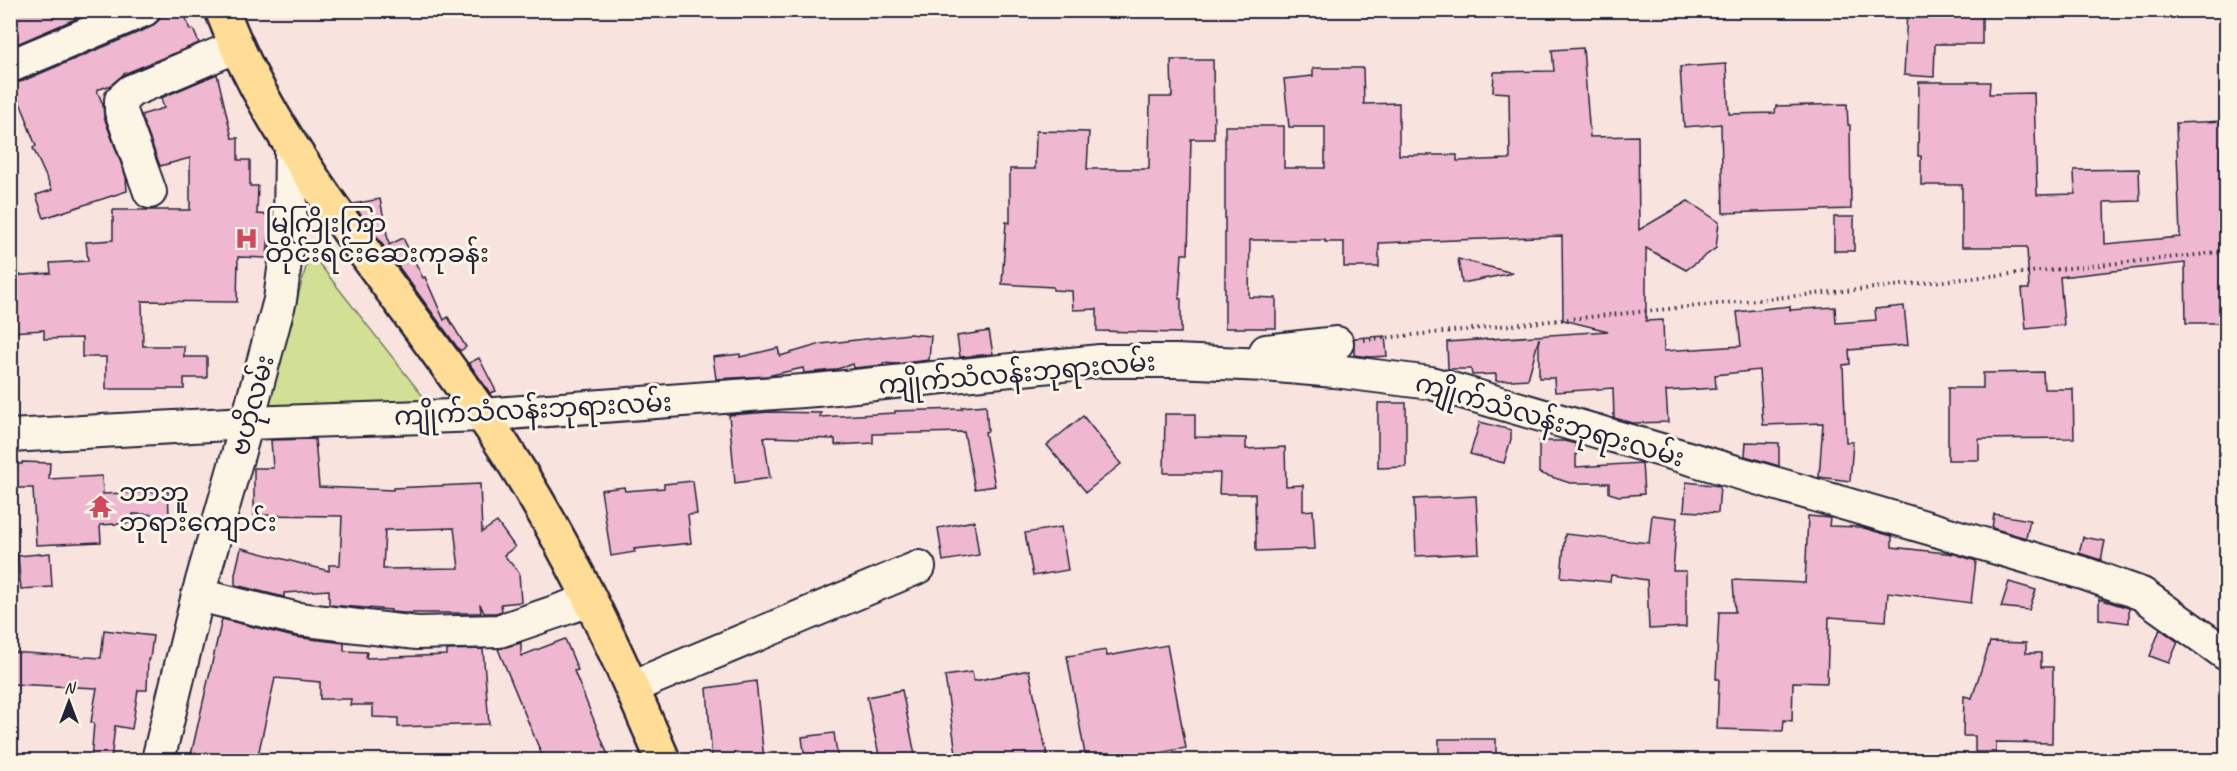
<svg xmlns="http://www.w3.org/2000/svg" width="2237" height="771" font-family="Caveat,'Noto Sans Myanmar',sans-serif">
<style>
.green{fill:#d1e094;stroke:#7a8168;stroke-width:1.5}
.building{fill:#efb8d0;stroke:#22223b;stroke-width:1.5;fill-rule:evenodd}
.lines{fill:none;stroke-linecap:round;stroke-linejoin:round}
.minor-casing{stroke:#22223b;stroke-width:36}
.major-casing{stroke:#22223b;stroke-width:38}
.path{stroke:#22223b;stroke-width:4;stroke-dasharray:1.5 4.5;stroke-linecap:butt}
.minor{stroke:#fcf5e5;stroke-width:32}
.major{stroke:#ffdd96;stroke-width:33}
.labels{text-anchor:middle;stroke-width:6;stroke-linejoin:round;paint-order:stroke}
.poi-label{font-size:26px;fill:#22223b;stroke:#fcf5e5;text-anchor:start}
.street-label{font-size:26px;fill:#22223b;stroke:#fcf5e5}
</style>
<rect width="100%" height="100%" fill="#f8e3df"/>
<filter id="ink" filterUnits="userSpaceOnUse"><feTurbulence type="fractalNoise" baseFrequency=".0167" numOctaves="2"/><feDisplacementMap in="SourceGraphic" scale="12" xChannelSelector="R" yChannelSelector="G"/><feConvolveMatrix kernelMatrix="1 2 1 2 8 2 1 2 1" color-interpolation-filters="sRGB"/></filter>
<g filter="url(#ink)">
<polygon class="green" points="310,252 429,404 268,407"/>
<g class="building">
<polygon points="10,10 96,10 10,47"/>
<polygon points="162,10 183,10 190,30 193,29 199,43 124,74 111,85 97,90 103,105 104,117 126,177 127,191 44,218 36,195 52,190 33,148 36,146 27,123 28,122 12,83 20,82 151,27 159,20"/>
<polygon points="1907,10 1982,10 1982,44 1935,44 1934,77 1904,75"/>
<polygon points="1583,48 1590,137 1638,136 1639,230 1688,201 1719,222 1716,248 1686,270 1646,248 1646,321 1663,320 1664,351 1741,346 1737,312 1790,306 1790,310 1835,307 1836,323 1876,320 1875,309 1904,306 1908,345 1849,350 1850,364 1843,365 1846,442 1853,442 1850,481 1819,477 1823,423 1763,425 1759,370 1715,375 1716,388 1666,391 1668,422 1633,423 1614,418 1613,388 1555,392 1554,378 1539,378 1539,338 1528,379 1496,381 1496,374 1472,375 1471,369 1448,369 1447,342 1608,331 1563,320 1562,236 1379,243 1379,267 1344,267 1344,242 1325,242 1325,240 1250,240 1249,297 1276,298 1276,328 1225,328 1225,126 1284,126 1284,168 1325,168 1325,127 1289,127 1284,79 1313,76 1313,68 1363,68 1364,104 1399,103 1399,155 1457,155 1457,161 1510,159 1509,93 1493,92 1494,72 1554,71 1552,50"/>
<polygon points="1171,60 1213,60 1214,139 1191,139 1188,254 1182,254 1179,299 1181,299 1181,333 1097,331 1097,309 1073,310 1072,291 1053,290 1053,287 1002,284 1006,222 1010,223 1010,169 1035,169 1036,131 1089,132 1087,169 1149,169 1150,97 1172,97"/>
<polygon points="1726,64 1729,114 1775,113 1776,106 1847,104 1848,125 1850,125 1851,209 1723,213 1721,124 1684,127 1680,67"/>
<polygon points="217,74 232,138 238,138 238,160 250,160 250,186 258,186 257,214 270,215 267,258 238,257 237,302 142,301 143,346 184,346 184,357 207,357 207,378 184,378 184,389 106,389 106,357 82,357 82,338 44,339 44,330 10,332 10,276 51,273 50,263 88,261 86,242 113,240 113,210 190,210 190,158 160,166 141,115 164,108 161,98"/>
<polygon points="1919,82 1990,82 1989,94 2034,93 2037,195 2075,194 2074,170 2139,169 2140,201 2104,202 2105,244 2180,237 2176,123 2226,121 2225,323 2186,323 2185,263 2060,277 2064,325 2026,329 2022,289 2029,289 2027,247 1962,247 1962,185 1921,185 1921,156 1918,156"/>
<polygon points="380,199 389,245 403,238 423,278 425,277 444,320 448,317 466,347 460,351 353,204"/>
<rect x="1834" y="217" width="20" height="34"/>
<polygon points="1458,259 1513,273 1462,283"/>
<polygon points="989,331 993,354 960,357 957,336"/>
<polygon points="909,334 931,336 929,360 896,364 883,363 883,365 854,368 853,364 834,370 804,373 803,368 767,376 716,379 713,357 740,354 740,357 778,348 780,356 821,344"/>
<polygon points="1385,336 1387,356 1370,357 1354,355 1354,338"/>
<polygon points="479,358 496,391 490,393 469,363"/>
<polygon points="2043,372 2044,389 2073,389 2074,438 1979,439 1979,460 1948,460 1948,388 1983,388 1983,373"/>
<polygon points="1378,403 1406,403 1406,467 1378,468"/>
<polygon points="986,405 988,431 985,432 995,486 975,489 964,432 873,434 873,443 835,445 835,439 764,437 770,478 735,483 729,415 770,412 821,413 820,417 895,413 895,411 962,409 962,407"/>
<polygon points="1165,414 1195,414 1195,437 1246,438 1246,449 1285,447 1286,486 1303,485 1303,511 1313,510 1315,549 1256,551 1255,494 1219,494 1220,473 1164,473"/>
<polygon points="1083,416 1121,464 1086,492 1047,445"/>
<polygon points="1480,422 1511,430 1511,439 1504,463 1470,454"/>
<path d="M315 439 319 487 393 490V488L480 484 482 532 497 522 515 547 504 555 519 573 521 602 501 604 502 611 496 613H484L480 604 481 613H404L391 612V610L329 605V590L284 593V597L235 585V574L241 548 329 571V565H340L342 516 254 515V468H273L271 440ZM454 528 459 568 383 569 385 530Z"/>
<polygon points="1539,441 1564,441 1576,444 1576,467 1642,463 1644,494 1619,496 1609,493 1609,483 1570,483 1539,473"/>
<polygon points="1746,442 1779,443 1779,466 1745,456"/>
<polygon points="22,462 50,463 49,479 102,476 103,494 168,491 169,515 133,514 132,523 100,525 101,542 36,545 33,488 10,488 10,464 22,464"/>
<polygon points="693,481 697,514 688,515 691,543 634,549 635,552 611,556 601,490 624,487 625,491 664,488 664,484"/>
<polygon points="1686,482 1720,486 1718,513 1684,511"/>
<polygon points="1476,496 1479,553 1416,556 1414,499"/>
<polygon points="1994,514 2030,520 2026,538 1992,528"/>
<polygon points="1652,515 1677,518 1673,571 1686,571 1686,627 1649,629 1647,580 1611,575 1610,582 1561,577 1565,534 1649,543"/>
<polygon points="1808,516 1830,518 1829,526 1860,527 1892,536 1892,547 1955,554 1976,561 1971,603 1888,592 1886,621 1829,617 1827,683 1793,682 1792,721 1784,720 1783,731 1717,729 1719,679 1716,679 1719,612 1735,612 1733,580 1805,583"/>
<polygon points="974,521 979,555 943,561 938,528"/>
<polygon points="1061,527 1068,570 1033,576 1025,533"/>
<polygon points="2083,537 2105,541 2101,560 2079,553"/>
<polygon points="50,553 52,587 21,589 18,556"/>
<polygon points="2009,582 2036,590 2029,610 2001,607"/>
<polygon points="2099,599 2129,608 2129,623 2099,619"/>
<polygon points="222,619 294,637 344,643 344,651 367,652 366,658 447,655 447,650 483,649 489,724 398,727 398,718 373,717 373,705 350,705 351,699 320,699 320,682 275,678 257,760 215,760 191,755"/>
<polygon points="2160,629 2178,642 2169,663 2150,656"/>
<polygon points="104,630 153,636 150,659 148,659 147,690 138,690 132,729 115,726 111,760 91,760 94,723 91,722 97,688 10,684 10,652 101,658"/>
<polygon points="565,639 578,670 574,671 610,760 544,760 498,649 521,643 521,656"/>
<polygon points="1990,642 2026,643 2026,653 2041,653 2041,667 2053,667 2052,743 1996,742 1996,752 1975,752 1975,736 1963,736 1964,696 1972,698"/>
<polygon points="1167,645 1186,748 1120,760 1086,760 1067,656 1106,650 1107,656"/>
<polygon points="1029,670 1048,760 957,760 945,676 972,672 974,681"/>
<polygon points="756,681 764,760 712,760 707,688"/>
<polygon points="902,690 916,760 880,760 867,697"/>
<polygon points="834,733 838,760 805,760 802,737"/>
<rect x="1439" y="739" width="57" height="21"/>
</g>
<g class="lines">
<defs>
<g id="minor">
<polyline points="13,65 144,10"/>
<polyline points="150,192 121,111 121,100 131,91 235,47"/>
<polyline points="1266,351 1337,343"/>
<polyline points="10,436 247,423 482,415 816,390 1100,361 1175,361 1265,365 1335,371 1431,383 2086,574 2142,594 2226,654"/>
<polyline points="198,595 298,619 417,633 499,631 590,600"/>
<polyline points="632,687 919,567"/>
<polyline points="158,760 198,595 247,423 280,300 290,224 291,149"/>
</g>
<path id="major" d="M222 10C249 83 291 148 335 211 383 280 435 347 483 416 556 520 614 644 663 760"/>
</defs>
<use href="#minor" class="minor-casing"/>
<use href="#major" class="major-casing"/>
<polyline class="path" points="1364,340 2226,252"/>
<use href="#minor" class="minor"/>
<use href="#major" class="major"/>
</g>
</g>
<defs>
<symbol id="hospital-bare" viewBox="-9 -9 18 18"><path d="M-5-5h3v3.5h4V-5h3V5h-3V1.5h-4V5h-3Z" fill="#d1495b" stroke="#fcf5e5" stroke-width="2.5" paint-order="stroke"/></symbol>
<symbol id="temple-bare" viewBox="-9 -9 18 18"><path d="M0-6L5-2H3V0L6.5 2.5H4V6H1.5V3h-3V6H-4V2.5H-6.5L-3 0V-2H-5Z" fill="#d1495b" stroke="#fcf5e5" stroke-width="2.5" paint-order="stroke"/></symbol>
</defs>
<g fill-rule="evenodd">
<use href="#hospital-bare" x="230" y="222" width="33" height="33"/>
<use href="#temple-bare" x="84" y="490" width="33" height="33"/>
</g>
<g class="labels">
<g class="poi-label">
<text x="265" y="232">မြကြိုးကြာ<tspan x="265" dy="30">တိုင်းရင်းဆေးကုခန်း</tspan></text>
<text x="119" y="501">ဘာဘူ<tspan x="119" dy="30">ဘုရားကျောင်း</tspan></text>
</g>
<g class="street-label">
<text transform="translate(1017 373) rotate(-5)" y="9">ကျိုက်သံလန်းဘုရားလမ်း</text>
<text transform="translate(252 405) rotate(-75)" y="9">ဗဟိုလမ်း</text>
<text transform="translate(533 409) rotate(-3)" y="9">ကျိုက်သံလန်းဘုရားလမ်း</text>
<text transform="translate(1550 420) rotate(16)" y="9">ကျိုက်သံလန်းဘုရားလမ်း</text>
</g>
</g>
<rect width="2237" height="771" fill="none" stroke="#fcf5e5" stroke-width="36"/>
<rect x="18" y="18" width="2201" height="735" fill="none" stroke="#22223b" stroke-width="2" filter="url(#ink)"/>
<g transform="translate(69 702)" stroke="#fcf5e5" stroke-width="4.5" paint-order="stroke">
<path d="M0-4.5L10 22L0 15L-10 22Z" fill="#22223b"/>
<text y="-9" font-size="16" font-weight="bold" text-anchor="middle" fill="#22223b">N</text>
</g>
</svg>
